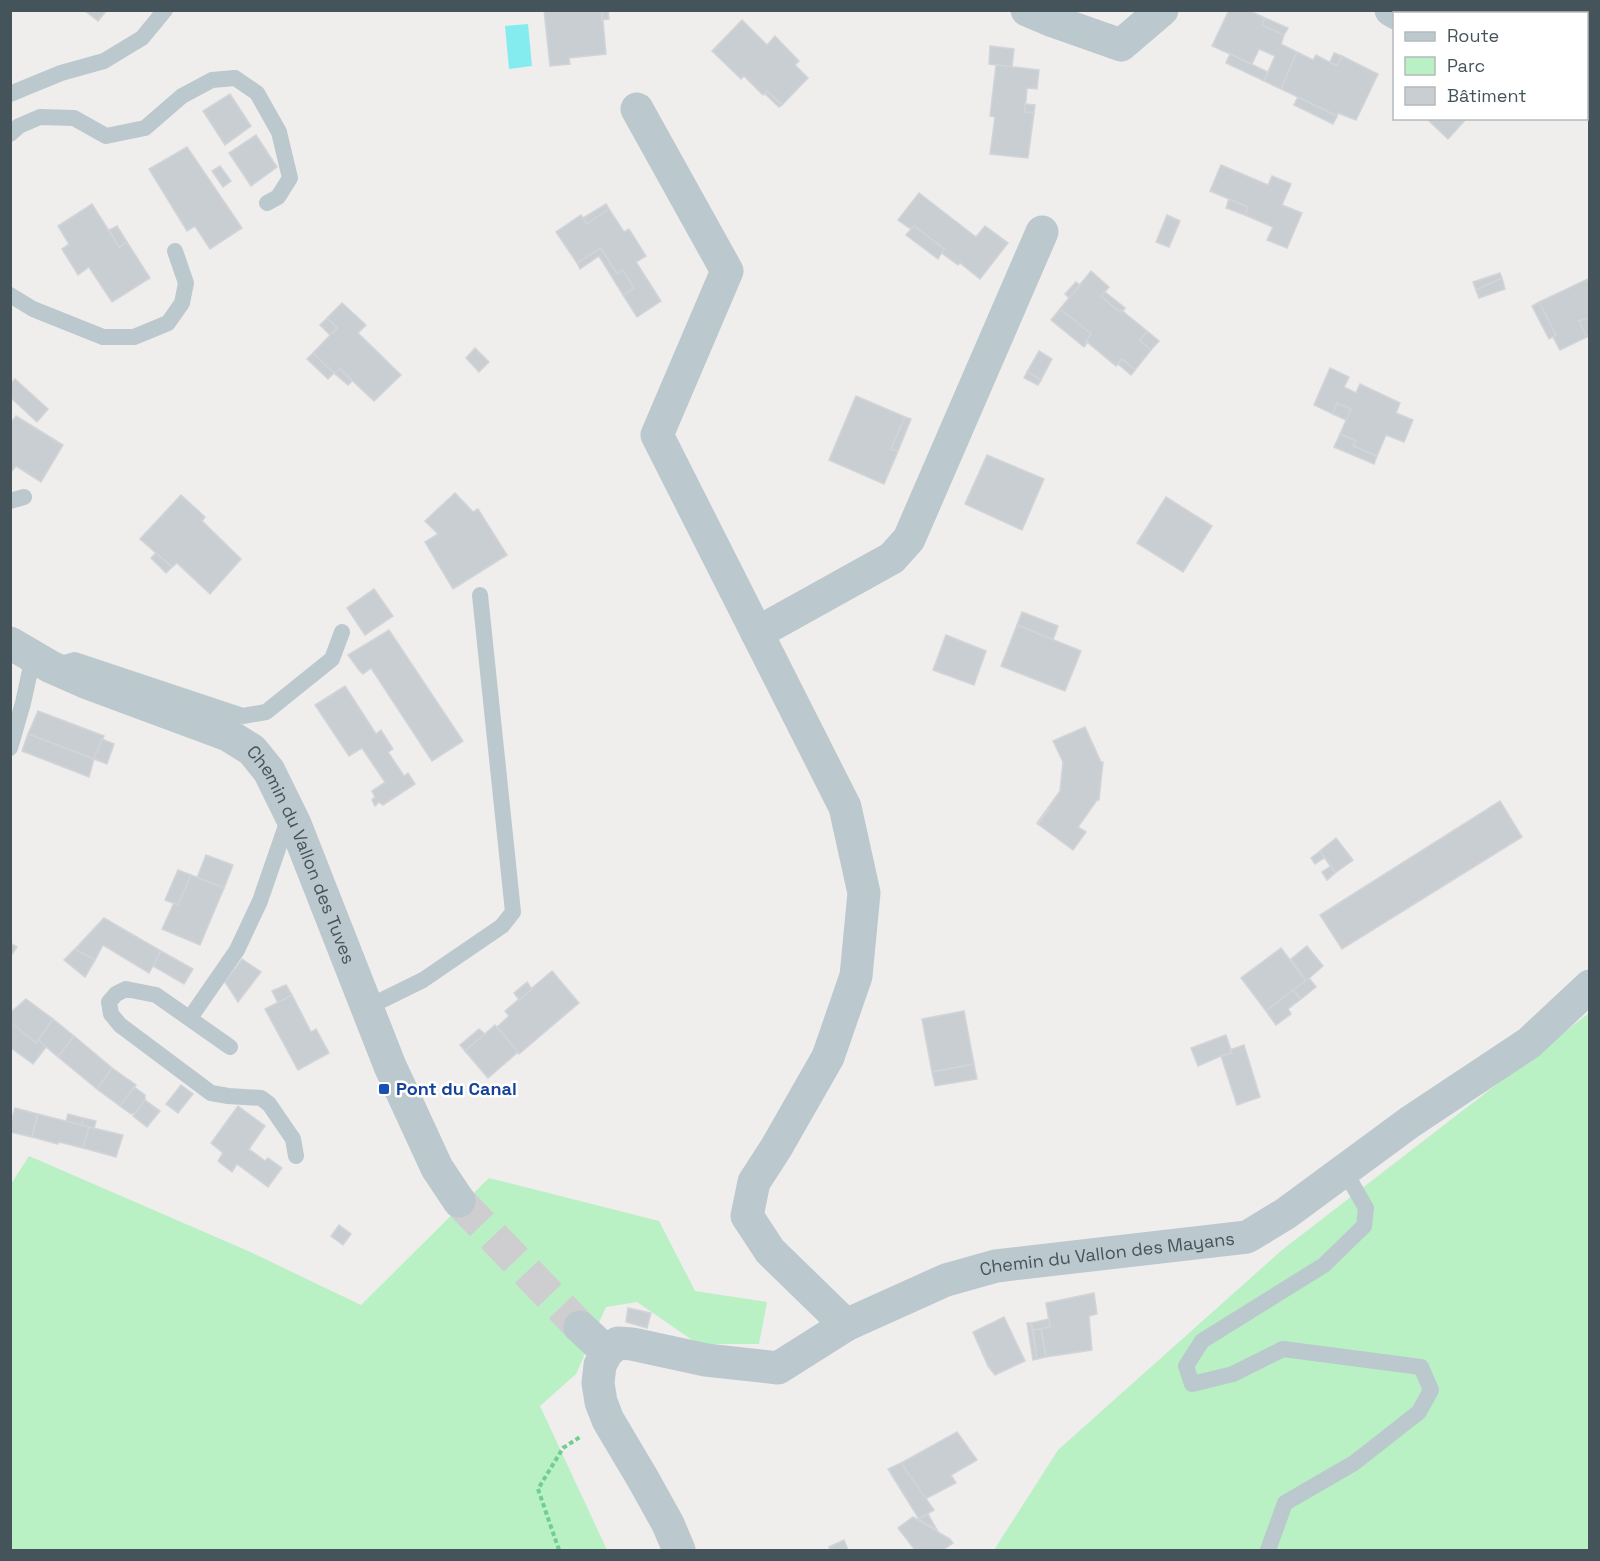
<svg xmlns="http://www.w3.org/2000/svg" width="1600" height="1561" font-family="'Space Grotesk',sans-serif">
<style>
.green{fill:#b9f0c4}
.water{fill:#84ecee}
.building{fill:#c9ced2;stroke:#d1d5d9;stroke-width:1.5}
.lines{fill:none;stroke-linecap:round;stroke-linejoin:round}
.minor-tunnel{stroke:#ceced0;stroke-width:33;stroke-dasharray:33 16;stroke-linecap:butt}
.path{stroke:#70cf8f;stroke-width:4;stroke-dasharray:4.5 3;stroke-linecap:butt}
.service{stroke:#bbc8cd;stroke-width:16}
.minor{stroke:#bbc8cd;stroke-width:33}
.transit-dot{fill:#1a4fb4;stroke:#fff;stroke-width:2}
.labels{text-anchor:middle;stroke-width:5;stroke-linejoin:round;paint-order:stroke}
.street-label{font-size:18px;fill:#45545b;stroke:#fff}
.transit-label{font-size:18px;font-weight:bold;fill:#164399;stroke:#fff;text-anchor:start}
</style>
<rect width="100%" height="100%" fill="#f0eded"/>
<g class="green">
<polygon points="1589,1013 1589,1550 994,1550 1058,1450 1282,1250"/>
<polygon points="29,1156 248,1251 361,1305 489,1178 659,1221 695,1291 767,1302 759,1344 698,1344 637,1302 606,1307 576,1374 540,1406 607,1550 11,1550 11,1184"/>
</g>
<polygon class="water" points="528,24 532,66 509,69 505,26"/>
<g class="building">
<polygon points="84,10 107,10 98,21"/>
<polygon points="544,10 602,10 606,54 569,58 570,64 550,66"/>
<polygon points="602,10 608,10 609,19 602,20"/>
<polygon points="1229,10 1252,10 1252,12 1265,18 1262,25 1284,35 1281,44 1297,52 1281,89 1264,81 1275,56 1259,49 1252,64 1212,46"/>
<polygon points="1265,18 1288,28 1284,35 1262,25"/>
<polygon points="742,20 767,45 775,36 799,61 795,65 808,78 782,105 767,91 763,95 744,76 741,79 712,51"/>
<polygon points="990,46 1014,49 1012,67 989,64"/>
<polygon points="1297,52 1313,60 1316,55 1337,66 1342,56 1378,74 1356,120 1338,113 1337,116 1281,89"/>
<polygon points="1334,53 1342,56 1337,66 1330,62"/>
<polygon points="1230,54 1268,72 1264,81 1226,63"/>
<polygon points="996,65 1039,70 1037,89 1027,88 1025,112 1034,113 1028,158 990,154 995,117 990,116"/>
<polygon points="767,91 782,105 779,107 765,94"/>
<polygon points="230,94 251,126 225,145 203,111"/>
<polygon points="1298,97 1337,116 1333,124 1294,105"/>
<polygon points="1025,104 1035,105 1034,113 1025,112"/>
<polygon points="1426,118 1467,118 1448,139"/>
<polygon points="256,135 277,167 251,186 229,153"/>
<polygon points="187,147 242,228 210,249 195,226 187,231 149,169"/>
<polygon points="1221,165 1268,185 1272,176 1291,184 1282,205 1302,213 1287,248 1267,240 1273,227 1245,215 1248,207 1210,191"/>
<polygon points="220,166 231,181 223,187 212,171"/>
<polygon points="919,193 976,237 985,226 1008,243 980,279 960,263 958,265 943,254 942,252 944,249 914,226 912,230 898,220"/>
<polygon points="1229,199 1248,207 1245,215 1226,208"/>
<polygon points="92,204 119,247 127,242 150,278 112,302 89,267 78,275 62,249 69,244 58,226"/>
<polygon points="606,204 609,209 587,224 583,218"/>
<polygon points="609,209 624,232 629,229 646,256 636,262 661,301 637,317 623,295 634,288 623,270 617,274 601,248 577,263 556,232 581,215 587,224"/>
<polygon points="1167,215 1180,221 1169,247 1156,242"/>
<polygon points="117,226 127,242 119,247 109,230"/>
<polygon points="914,226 944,249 938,259 906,235"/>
<polygon points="601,248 617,274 623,270 634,288 623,295 599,256 580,269 577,263"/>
<polygon points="1091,271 1109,287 1101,296 1120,312 1121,310 1147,331 1140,340 1151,350 1135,370 1122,359 1116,366 1086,341 1091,334 1060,309"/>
<polygon points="1500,273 1502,278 1476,290 1473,282"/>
<polygon points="1502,278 1505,289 1479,298 1476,290"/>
<polygon points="1590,278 1590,319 1588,320 1588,318 1579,321 1587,337 1560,350 1553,337 1556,335 1539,302"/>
<polygon points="1076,282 1080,285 1069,298 1065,294"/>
<polygon points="1105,292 1125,308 1123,311 1121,310 1120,312 1101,296"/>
<polygon points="1539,302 1556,335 1549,339 1532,306"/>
<polygon points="342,303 366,325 358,333 401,375 374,401 340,369 334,373 313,353 337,328 327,318"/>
<polygon points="1060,309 1091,334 1086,341 1087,343 1084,347 1051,320"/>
<polygon points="327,318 337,328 330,335 320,325"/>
<polygon points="1588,318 1590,323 1590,335 1587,337 1579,321"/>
<polygon points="1147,331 1159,341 1151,350 1140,340"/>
<polygon points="475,348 489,362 479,372 466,358"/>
<polygon points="1039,351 1052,359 1041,380 1027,372"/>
<polygon points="313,353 334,373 328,379 307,359"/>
<polygon points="1122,359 1135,370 1131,375 1118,364"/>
<polygon points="1330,368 1349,377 1344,387 1356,393 1360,384 1400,403 1396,413 1413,420 1404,442 1386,435 1377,456 1353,446 1356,441 1340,434 1351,409 1337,403 1333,414 1314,405"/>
<polygon points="340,369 352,381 348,385 334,373"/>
<polygon points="1027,372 1041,380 1038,385 1024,378"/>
<polygon points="15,379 48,409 37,422 10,397 10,384"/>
<polygon points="856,396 905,417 891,449 898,451 884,484 829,460"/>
<polygon points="1337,403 1351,409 1346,420 1333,414"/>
<polygon points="16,416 63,445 41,482 16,466 11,472 10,472 10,424"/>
<polygon points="905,417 911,419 898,451 891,449"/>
<polygon points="1340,434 1356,441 1353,446 1377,456 1374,464 1334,447"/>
<polygon points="987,455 1044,479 1022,530 965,504"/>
<polygon points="455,493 473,512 478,509 507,555 453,589 425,542 438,534 425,521"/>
<polygon points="181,495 205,517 202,521 241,559 210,594 177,563 172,567 140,539"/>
<polygon points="1166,497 1212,526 1183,572 1137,543"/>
<polygon points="156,553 172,567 166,573 151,558"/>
<polygon points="374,589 393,616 365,635 347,608"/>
<polygon points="1022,612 1058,626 1053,640 1017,625"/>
<polygon points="1017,625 1081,651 1065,691 1001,666"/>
<polygon points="389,630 463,741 432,761 371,668 363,674 359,670 348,655"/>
<polygon points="946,635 986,651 974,685 933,670"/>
<polygon points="345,686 376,734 381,730 393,749 388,752 404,776 408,773 415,784 383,805 379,802 375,806 372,800 375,797 372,791 385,782 362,748 349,756 315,705"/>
<polygon points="38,711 104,736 94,759 28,734"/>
<polygon points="1085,727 1101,762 1103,762 1099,800 1097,800 1078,827 1086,832 1073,850 1038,824 1049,809 1048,808 1060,791 1063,762 1053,741"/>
<polygon points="28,734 94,759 89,777 22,751"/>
<polygon points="102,739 114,744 107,764 94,759"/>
<polygon points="1500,801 1522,837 1342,949 1320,915"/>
<polygon points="1048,808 1049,809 1038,824 1037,823"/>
<polygon points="1336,838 1353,860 1335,873 1320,851"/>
<polygon points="1320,851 1324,858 1315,864 1311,858"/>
<polygon points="206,855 233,865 224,888 197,878"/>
<polygon points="1331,866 1335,873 1327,880 1322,872"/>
<polygon points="178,870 191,875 178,905 165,900"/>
<polygon points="191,875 224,888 200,945 162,929 174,903 178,905"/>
<polygon points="104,918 161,951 149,973 103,945 95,960 75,949"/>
<polygon points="10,943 17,947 10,957"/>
<polygon points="1307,946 1323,966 1306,981 1291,959"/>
<polygon points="1281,948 1306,981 1266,1011 1241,978"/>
<polygon points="75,949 95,960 85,977 64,960"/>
<polygon points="161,951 193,969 184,984 153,966"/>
<polygon points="242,959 261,972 238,1002 225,982"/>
<polygon points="552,971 579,1003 519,1054 497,1027 509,1016 505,1011"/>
<polygon points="1309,978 1316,987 1301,999 1293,990"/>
<polygon points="527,982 532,989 519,1000 514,993"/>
<polygon points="286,985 292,995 278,1003 272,991"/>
<polygon points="1293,990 1301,999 1288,1009 1291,1014 1276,1025 1266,1011"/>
<polygon points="292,995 311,1032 316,1029 329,1053 298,1070 265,1009"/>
<polygon points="26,999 53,1019 36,1043 10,1022 10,1013"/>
<polygon points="964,1011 974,1064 932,1072 922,1019"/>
<polygon points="53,1019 74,1036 58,1057 38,1040"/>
<polygon points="10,1022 36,1043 38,1040 46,1047 33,1064 10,1047"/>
<polygon points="495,1025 518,1052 488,1078 465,1051"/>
<polygon points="479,1029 485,1034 465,1051 460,1045"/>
<polygon points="1226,1035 1232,1053 1221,1056 1198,1066 1191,1048"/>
<polygon points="74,1036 112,1068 97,1089 58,1057"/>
<polygon points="1244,1045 1260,1097 1237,1105 1221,1056 1232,1053 1230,1050"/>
<polygon points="974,1064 977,1079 935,1086 932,1072"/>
<polygon points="112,1068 136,1085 120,1106 97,1089"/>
<polygon points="181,1085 193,1094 178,1113 166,1104"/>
<polygon points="134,1087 145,1095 145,1100 135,1113 131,1114 120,1106"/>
<polygon points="145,1100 160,1111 147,1127 133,1116"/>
<polygon points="238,1106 265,1126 249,1149 265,1161 268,1158 282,1168 268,1187 237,1164 232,1172 218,1161 223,1153 211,1143"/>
<polygon points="15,1108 38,1114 32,1137 10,1132 10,1125"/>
<polygon points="38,1114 89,1127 83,1148 59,1142 58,1144 32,1137"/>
<polygon points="68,1114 83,1118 82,1125 66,1121"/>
<polygon points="83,1118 96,1121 94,1128 82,1125"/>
<polygon points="89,1127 123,1135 116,1157 83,1148"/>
<polygon points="339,1225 351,1234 343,1245 331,1236"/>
<polygon points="1094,1293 1097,1314 1089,1316 1092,1350 1046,1357 1041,1329 1050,1327 1046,1303"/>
<polygon points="628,1308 651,1313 647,1328 626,1322"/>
<polygon points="1004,1317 1025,1361 995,1375 988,1366 973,1332"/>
<polygon points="1049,1319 1050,1327 1033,1330 1031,1323"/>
<polygon points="1027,1323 1031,1323 1037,1359 1033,1360"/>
<polygon points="1041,1329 1046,1357 1037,1359 1033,1330"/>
<polygon points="957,1432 977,1460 951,1475 956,1483 925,1499 901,1463"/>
<polygon points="901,1463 934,1510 919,1519 888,1469"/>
<polygon points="928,1514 937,1530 918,1519"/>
<polygon points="913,1517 950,1539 953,1543 943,1550 915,1550 898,1528"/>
<polygon points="844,1540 848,1550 830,1550 829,1547"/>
</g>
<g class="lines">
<polyline class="minor-tunnel" points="459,1201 580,1327"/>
<polyline class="path" points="559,1550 538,1489 563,1448 580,1437"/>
<g class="service">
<polyline points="10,94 61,73 104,61 142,38 165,10"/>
<polyline points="10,134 19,126 40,117 74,118 106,136 145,128 182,96 212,80 235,78 257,93 279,132 290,178 278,197 267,203"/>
<polyline points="10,295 33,309 103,337 134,337 168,323 182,303 186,283 175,251"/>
<polyline points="10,501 24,497"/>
<polyline points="61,664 75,660 243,716 266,712 332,659 342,632"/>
<polyline points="10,748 23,703 33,657"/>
<polyline points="366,1008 423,980 502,926 513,912 480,595"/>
<polyline points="190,1018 237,950 260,901 289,817"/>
<polyline points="230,1047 156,995 126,989 116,994 109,1002 111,1014 120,1025 211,1093 228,1096 261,1098 269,1104 293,1139 296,1156"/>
<polyline points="1268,1550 1285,1503 1354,1463 1419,1412 1431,1390 1421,1367 1283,1349 1233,1374 1192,1384 1186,1366 1202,1341 1324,1265 1364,1226 1366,1208 1344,1170"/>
</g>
<g class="minor">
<polyline points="1027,10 1053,21 1121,45 1162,10"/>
<polyline points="1391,10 1398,14"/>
<polyline points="637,109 727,271 657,435 845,807 864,893 856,976 828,1057 776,1148 754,1182 747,1216 770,1251 846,1325"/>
<polyline points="757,633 892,558 909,539 1042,232"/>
<path id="s1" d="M10 643 51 667 85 682 228 735 252 750 269 771 295 824 390 1066 437 1168 459 1201"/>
<polyline points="580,1327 607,1352"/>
<path id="s2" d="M679 1550 668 1524 643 1479 608 1420 601 1402 598 1383 600 1365 607 1352 618 1343 632 1344 706 1360 778 1368 846 1325 946 1280 996 1266 1247 1237 1285 1214 1410 1122 1529 1043 1590 986"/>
</g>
</g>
<rect class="transit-dot" x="378" y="1083" width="12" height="12" rx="3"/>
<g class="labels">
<g class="street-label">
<text dy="6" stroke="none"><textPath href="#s1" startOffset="382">Chemin du Vallon des Tuves</textPath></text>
<text dy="6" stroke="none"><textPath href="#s2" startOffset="750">Chemin du Vallon des Mayans</textPath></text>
</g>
<g class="transit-label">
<text x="396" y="1095">Pont du Canal</text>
</g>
</g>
<rect width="1600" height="1561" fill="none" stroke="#45545b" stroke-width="24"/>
<rect x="1393" y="12" width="195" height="108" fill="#ffffff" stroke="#b5bbbd" stroke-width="1.5"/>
<rect x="1405" y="32" width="30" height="9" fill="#bbc8cd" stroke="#b5bbbd" stroke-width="1.5"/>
<text x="1447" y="42" font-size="18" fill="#45545b">Route</text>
<rect x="1405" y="57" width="30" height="18" fill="#b9f0c4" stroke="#b5bbbd" stroke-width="1.5"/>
<text x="1447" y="72" font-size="18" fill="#45545b">Parc</text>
<rect x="1405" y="87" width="30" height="18" fill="#c9ced2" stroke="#b5bbbd" stroke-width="1.5"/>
<text x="1447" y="102" font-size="18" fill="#45545b">Bâtiment</text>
</svg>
